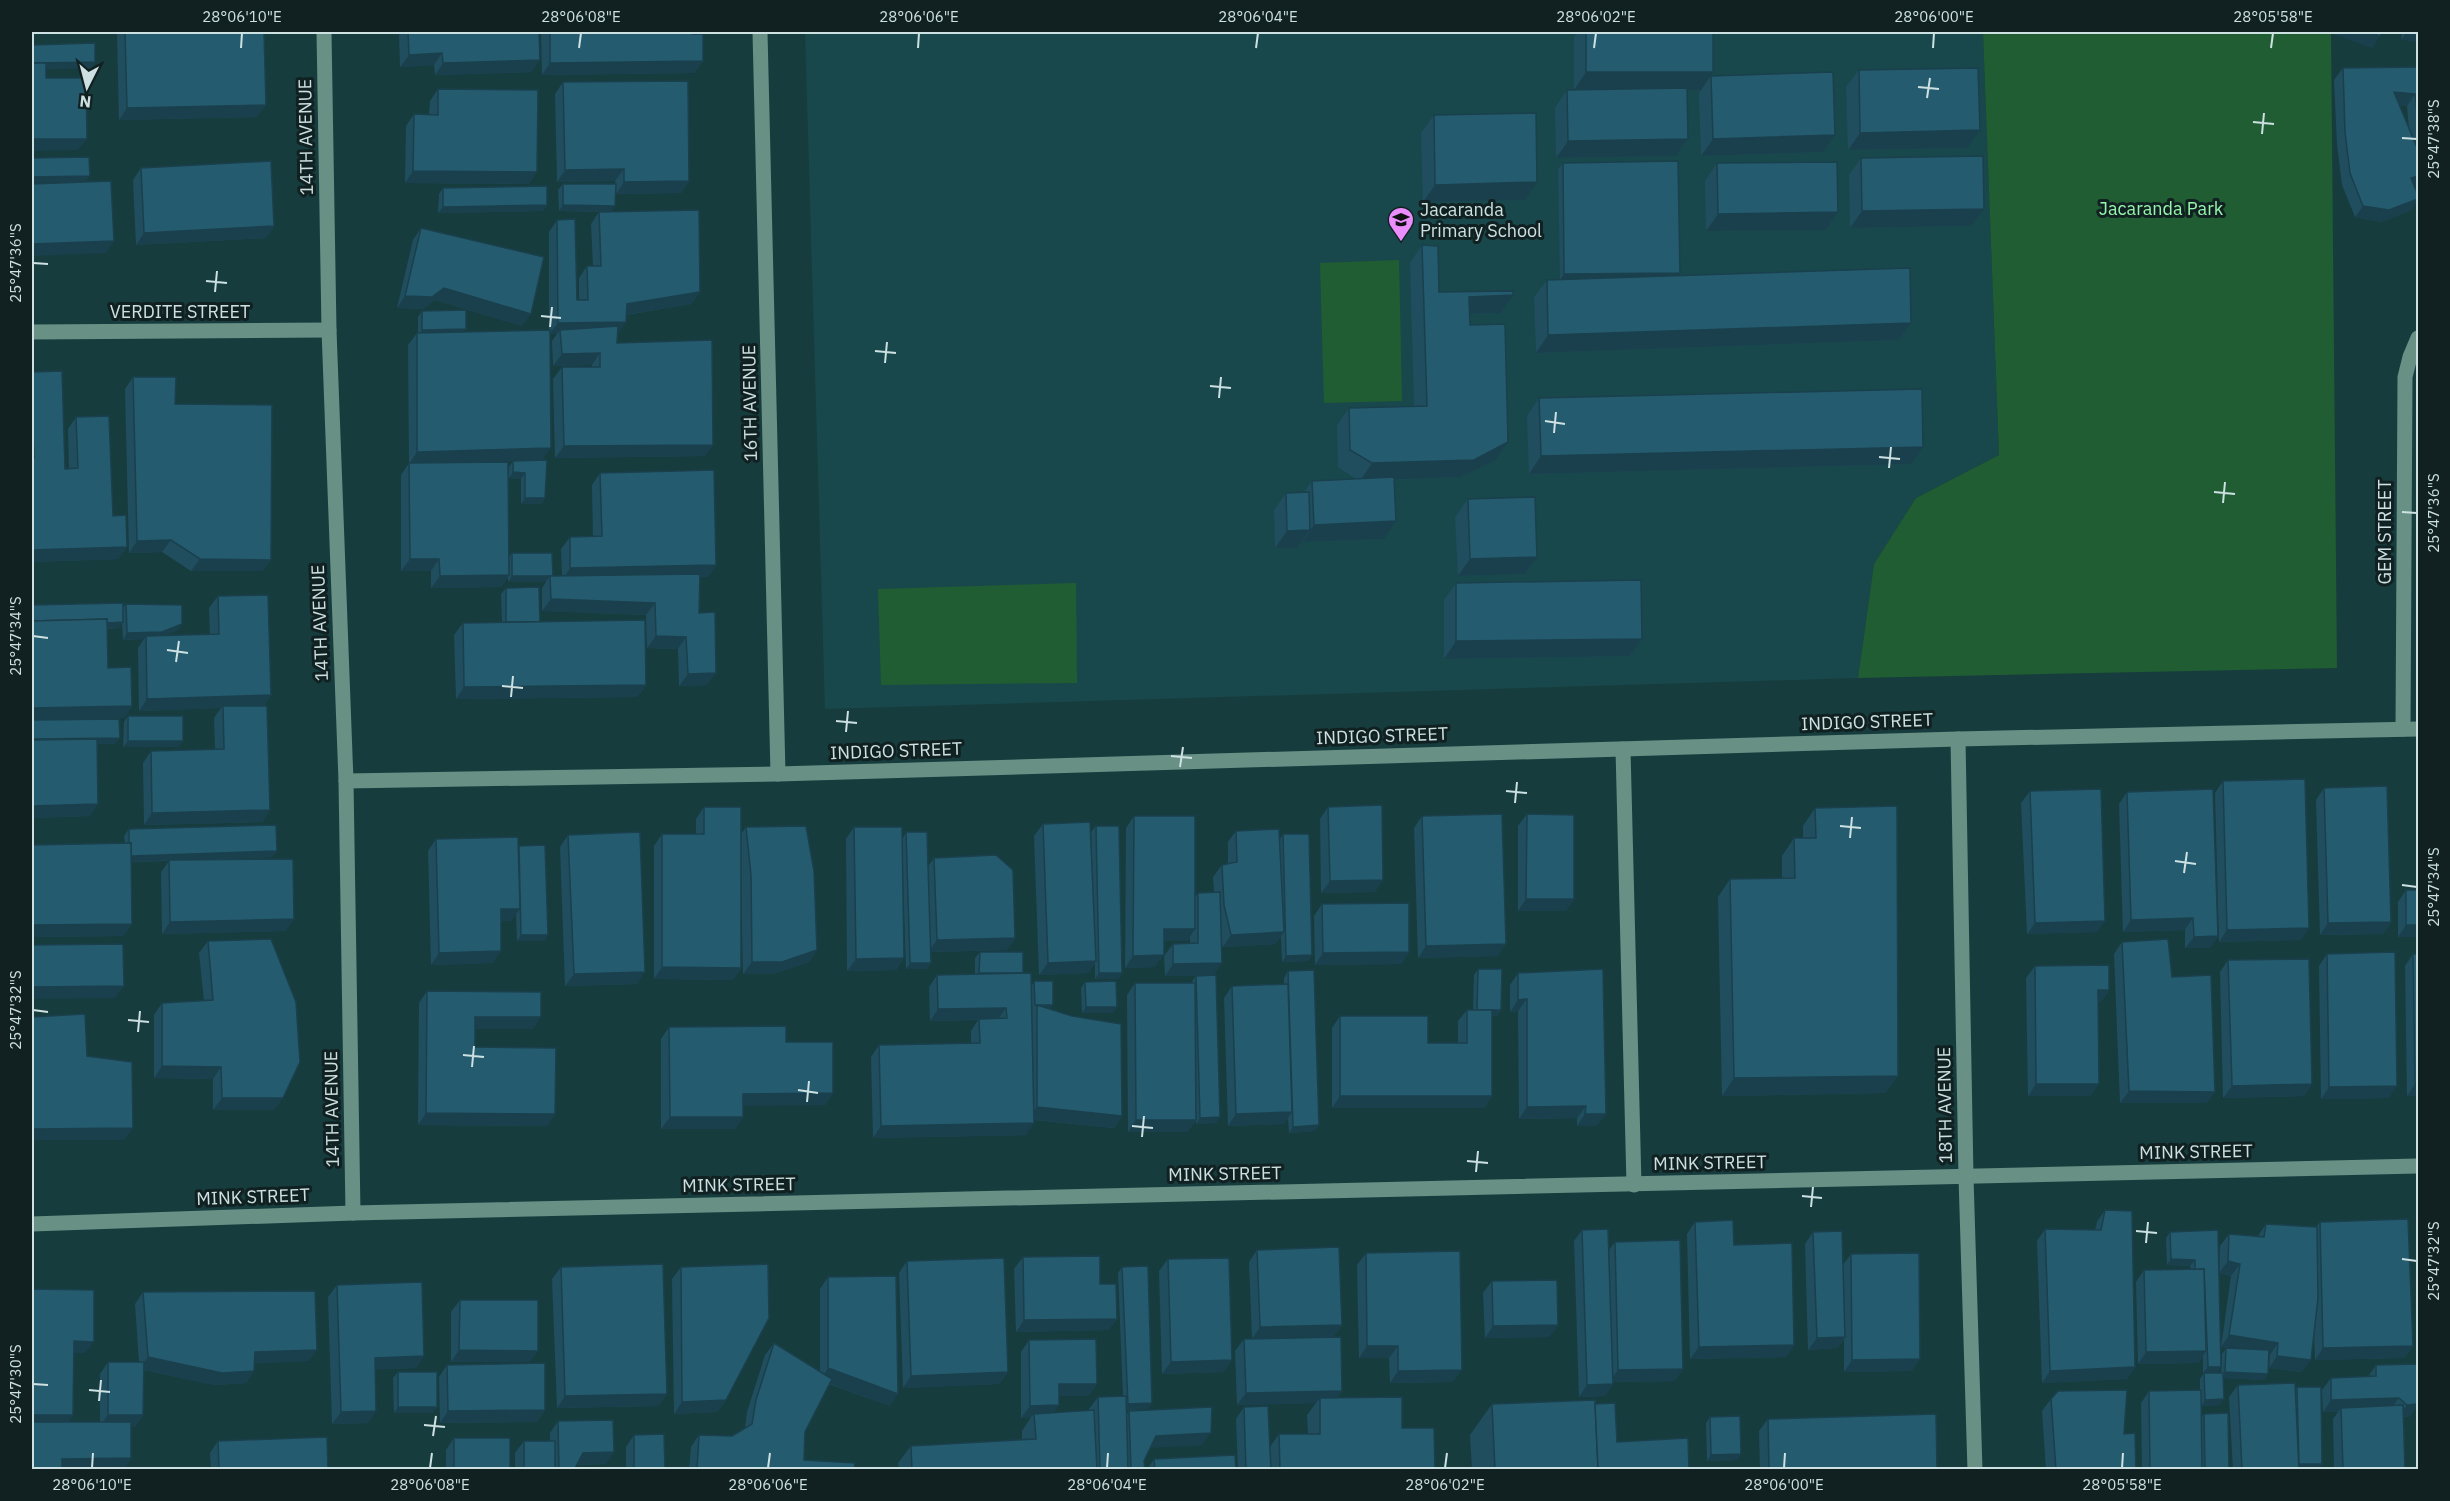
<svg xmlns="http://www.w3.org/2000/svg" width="2450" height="1501" font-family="'IBM Plex Sans',sans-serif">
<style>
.built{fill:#18484b}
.green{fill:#205d32}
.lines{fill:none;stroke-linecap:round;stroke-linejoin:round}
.minor{stroke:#689085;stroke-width:15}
.wall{fill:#204e5f;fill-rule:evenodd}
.shaded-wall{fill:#1a404d}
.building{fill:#255b6e;stroke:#1a404d;stroke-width:1.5}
.ticks{fill:none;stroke:#cde1e2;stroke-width:2}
.labels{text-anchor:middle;stroke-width:6;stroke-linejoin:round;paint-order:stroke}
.street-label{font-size:18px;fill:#cde1e2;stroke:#112021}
.park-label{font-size:18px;fill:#96f6ac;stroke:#112021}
.poi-label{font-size:18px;fill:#cde1e2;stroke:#112021;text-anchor:start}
.neatline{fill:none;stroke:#cde1e2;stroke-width:2}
.ticks-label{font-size:15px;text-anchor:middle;fill:#cde1e2}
</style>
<rect width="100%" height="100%" fill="#173c3e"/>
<polygon class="built" points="805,32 1983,32 1999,455 1916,498 1874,564 1858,678 825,709"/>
<g class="green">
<polygon points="1983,32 2331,32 2337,668 1858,678 1874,564 1916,498 1999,455"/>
<polygon points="1399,260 1402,401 1324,403 1320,263"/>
<polygon points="1076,583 1077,683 881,685 878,589"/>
</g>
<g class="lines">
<g class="minor">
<polyline points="324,32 329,330 346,781 353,1213"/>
<polyline points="760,32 778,774"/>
<polyline points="32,332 329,330"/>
<polyline points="2403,729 2405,377 2410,357 2418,338"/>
<polyline points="1958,739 1966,1177 1975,1470"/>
<polyline points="1623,749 1634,1185"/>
<polyline points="346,781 778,774 1958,739 2418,729"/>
<polyline points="32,1224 353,1213 2418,1166"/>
</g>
</g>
<g class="wall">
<polygon points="117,32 264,32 257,117 119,120"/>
<polygon points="402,32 539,32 532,72 435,75 434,65 400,67 399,35"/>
<polygon points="541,32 692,32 692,34 703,61 694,73 542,75"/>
<polygon points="1578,32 1713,32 1713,72 1701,90 1687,90 1688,139 1676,156 1556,158 1555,108 1567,90 1609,90 1574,90 1574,37"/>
<polygon points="2402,32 2418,32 2401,40"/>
<path d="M2418 67V147L2417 146 2418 150V184L2414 186 2412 210 2381 222 2355 217 2342 185 2337 144 2334 80 2343 68ZM2399 105 2407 106 2409 129Z"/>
<polygon points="1859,70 1967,148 1848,150 1846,87"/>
<polygon points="1711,76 1835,135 1823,152 1701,156 1699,93"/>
<polygon points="563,82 689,181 681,193 616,194 616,185 611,212 700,292 691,304 626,315 618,334 617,343 705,456 555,458 553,379 562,367 592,367 592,365 553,366 552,341 557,334 550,334 542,460 545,498 541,504 521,504 521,479 509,478 509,467 513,461 453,463 509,557 512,553 552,576 562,576 561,549 570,537 593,537 592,485 600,473 716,565 708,577 700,577 699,613 707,685 679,686 678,649 647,648 646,615 542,611 542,588 546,582 508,582 508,577 501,587 431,588 431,571 401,571 401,475 409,463 408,345 417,333 418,333 418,317 422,311 464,332 549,330 549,232 557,220 577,300 579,300 579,278 587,266 593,266 591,224 599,212 605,212 559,211 558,190 563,184 616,184 615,181 557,182 555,94"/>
<polygon points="438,89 529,184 405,183 406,126 414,114 429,115 430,101"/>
<polygon points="1434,115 1525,200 1423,202 1421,133"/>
<polygon points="1861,158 1971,226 1850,228 1849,175"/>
<polygon points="1563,163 1680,273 1678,276 1911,323 1899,340 1536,353 1534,297 1547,280 1560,280 1558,169"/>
<polygon points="1717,163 1838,212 1826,230 1706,231 1705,181"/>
<polygon points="141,168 274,226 266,238 136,245 133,180"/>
<polygon points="443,188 547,205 543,211 438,213 439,194"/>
<polygon points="421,228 522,326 435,300 423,309 397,308 413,240"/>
<polygon points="1422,245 1439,292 1501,313 1470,314 1470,325 1508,442 1496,460 1461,477 1394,480 1384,539 1302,542 1302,541 1297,548 1275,548 1274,510 1286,493 1304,492 1312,481 1356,479 1338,467 1337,425 1349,408 1414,406 1410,263"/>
<polygon points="32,372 65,469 69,468 68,429 76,417 113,516 127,547 118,559 32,562"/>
<polygon points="133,377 175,404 271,560 262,571 191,571 162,552 129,553 125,389"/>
<polygon points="1539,398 1911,464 1529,474 1527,416"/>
<polygon points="1468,499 1525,574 1458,576 1455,517"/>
<polygon points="1456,583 1642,639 1630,656 1444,659 1444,600"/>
<polygon points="506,588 540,622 646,685 637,697 456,699 454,635 463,623 502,622 501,594"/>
<polygon points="218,596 271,695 264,706 270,810 262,822 144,825 143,763 151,751 215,749 214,718 221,708 139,711 138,648 144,639 123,640 122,623 119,628 107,629 108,668 132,706 124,718 32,720 126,604 178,630 165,635 210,634 209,608"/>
<polygon points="128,716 179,747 123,747 124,722"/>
<polygon points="32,720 115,744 97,744 90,816 32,818"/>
<polygon points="2223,781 2301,940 2219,942 2215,793"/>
<polygon points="2324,788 2391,922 2383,934 2320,935 2316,800"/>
<polygon points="2030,791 2097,932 2027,934 2021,803"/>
<polygon points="2127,792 2218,936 2210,948 2185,948 2185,930 2123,932 2119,804"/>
<polygon points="704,807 741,834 746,827 817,950 809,962 773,974 743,974 741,878 741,968 733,980 654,979 654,846 662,834 696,834 696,819"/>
<polygon points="1328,807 1375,892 1321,893 1320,819"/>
<polygon points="1815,808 1886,1093 1722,1096 1718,897 1730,879 1782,878 1782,856 1794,838 1803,838 1803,826"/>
<polygon points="1527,814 1574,899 1566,911 1518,911 1518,826"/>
<polygon points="1134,816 1195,897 1198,893 1214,892 1213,877 1222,865 1228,864 1228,842 1236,831 1280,839 1283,834 1312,955 1308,961 1282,962 1281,936 1275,944 1223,947 1221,942 1214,975 1165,976 1164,956 1173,944 1190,943 1190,937 1187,941 1164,941 1155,967 1125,968 1126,828"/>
<polygon points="1422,816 1498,956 1418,958 1414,828"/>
<polygon points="1043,824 1092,866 1091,832 1096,826 1122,973 1118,979 1095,979 1095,963 1088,973 1039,975 1034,836"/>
<polygon points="854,827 903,838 906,832 928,866 934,858 1015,938 1007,950 931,952 927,969 906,969 903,878 904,958 896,970 847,971 846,839"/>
<polygon points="129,829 273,857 194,860 286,931 162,934 161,872 169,861 131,862 124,936 32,937 32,845 125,843 124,836"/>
<polygon points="568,835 637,984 565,986 560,847"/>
<polygon points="436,839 518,846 548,935 544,941 517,941 516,914 511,921 501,921 493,963 431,965 428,851"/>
<polygon points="2406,890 2418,890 2418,937 2398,937 2398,902"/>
<polygon points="1322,904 1409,952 1401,964 1315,965 1314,916"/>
<polygon points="208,941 274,1110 213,1110 213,1079 154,1078 154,1015 162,1003 204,1001 199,953"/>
<polygon points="2122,942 2172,977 2207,1103 2120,1103 2114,954"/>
<polygon points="980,952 1023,973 1032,985 1034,981 1050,1009 1122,1116 1114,1128 1034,1120 1026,1135 873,1138 871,1057 879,1045 971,1043 971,1031 978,1020 930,1021 929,987 937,975 975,974 975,958"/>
<polygon points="2327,954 2389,1098 2321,1099 2319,966"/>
<polygon points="2413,954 2418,1096 2407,1096 2405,966"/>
<polygon points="2228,960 2312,1084 2304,1096 2223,1098 2220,972"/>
<polygon points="2035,966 2109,990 2101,1002 2098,1002 2091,1096 2028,1096 2026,978"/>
<polygon points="1478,969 1501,1010 1497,1016 1492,1016 1492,1096 1484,1108 1332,1108 1332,1028 1340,1016 1428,1043 1458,1043 1458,1021 1467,1010 1473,1010 1474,975"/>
<polygon points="1288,971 1315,1131 1289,1133 1288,1117 1284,1124 1228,1126 1224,998 1232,986 1284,984 1284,978"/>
<polygon points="1518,973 1597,1126 1577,1126 1577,1118 1519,1119 1518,1011 1510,1012 1510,985"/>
<polygon points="1196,976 1216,1123 1196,1124 1196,1110 1196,1120 1187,1132 1128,1132 1127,995 1135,983 1191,983"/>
<polygon points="1085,982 1113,1013 1082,1013 1081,988"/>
<polygon points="427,991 541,1017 532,1029 475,1029 475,1047 555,1114 547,1126 418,1125 419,1003"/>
<polygon points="669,1027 786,1042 833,1093 825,1105 743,1105 743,1117 735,1129 661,1129 661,1039"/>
<polygon points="2105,1210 2135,1367 2127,1379 2042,1383 2037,1241 2045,1229 2095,1230 2097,1222"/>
<polygon points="1695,1222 1734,1245 1794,1345 1786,1357 1690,1359 1687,1234"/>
<polygon points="2320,1222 2413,1346 2404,1358 2315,1360 2314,1329 2302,1372 2269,1368 2270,1355 2268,1355 2268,1374 2264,1380 2224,1378 2220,1405 2201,1406 2201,1417 2204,1414 2229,1470 2142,1470 2141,1403 2149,1391 2200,1390 2200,1379 2204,1373 2221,1373 2222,1354 2226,1348 2221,1347 2231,1276 2219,1273 2220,1246 2229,1234 2258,1236 2266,1224 2316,1227"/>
<polygon points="1582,1230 1609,1250 1615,1242 1675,1381 1613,1382 1613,1384 1605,1396 1579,1397 1574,1241"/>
<polygon points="2218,1230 2221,1367 2217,1373 2203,1373 2203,1356 2198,1363 2138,1364 2136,1282 2144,1270 2191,1270 2190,1266 2167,1265 2166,1238 2170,1232"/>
<polygon points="1813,1232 1843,1265 1851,1254 1912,1371 1844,1372 1844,1339 1837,1348 1808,1350 1805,1244"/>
<polygon points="2418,1234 2418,1313 2416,1238"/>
<polygon points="1257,1250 1342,1325 1333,1337 1252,1339 1249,1262"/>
<polygon points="1366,1253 1453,1382 1390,1383 1389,1358 1359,1358 1357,1265"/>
<polygon points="1023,1257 1100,1284 1117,1319 1108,1330 1016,1332 1014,1269"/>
<polygon points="1168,1259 1224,1372 1162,1374 1159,1271"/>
<polygon points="907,1261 1008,1372 999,1384 903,1388 899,1273"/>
<polygon points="561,1267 667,1394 658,1406 557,1408 552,1279"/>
<polygon points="681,1267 726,1400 717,1412 674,1414 672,1279"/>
<polygon points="1122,1267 1148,1409 1126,1410 1126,1415 1129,1411 1202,1445 1151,1447 1144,1461 1145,1470 899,1470 898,1463 911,1446 1022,1440 1022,1431 1031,1417 1021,1418 1021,1352 1029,1340 1097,1384 1088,1396 1059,1396 1054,1413 1089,1411 1089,1409 1098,1397 1123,1396 1118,1273"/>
<polygon points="828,1277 890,1406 829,1384 805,1432 804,1460 854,1470 689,1470 691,1447 699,1435 732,1436 745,1428 747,1412 765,1355 774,1343 820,1372 820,1289"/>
<polygon points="1492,1281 1558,1325 1549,1337 1485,1338 1483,1293"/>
<polygon points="337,1285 424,1356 416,1368 375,1369 368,1423 332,1424 328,1297"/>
<polygon points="32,1289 85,1353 74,1353 68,1422 100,1422 100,1374 108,1362 139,1362 135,1304 143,1292 309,1361 255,1363 254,1371 246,1383 214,1385 144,1370 143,1415 135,1427 131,1427 131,1458 124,1470 32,1470"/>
<polygon points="460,1300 530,1362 451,1362 451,1312"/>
<polygon points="1244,1339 1337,1398 1402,1428 1435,1470 1238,1470 1236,1419 1244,1407 1270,1447 1279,1434 1308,1434 1307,1415 1316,1403 1237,1405 1235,1351"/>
<polygon points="2418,1364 2411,1416 2404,1417 2405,1470 2334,1470 2333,1419 2338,1412 2323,1412 2322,1390 2331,1378 2368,1377 2376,1365"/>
<polygon points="447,1365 545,1410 537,1422 440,1423 439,1377"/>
<polygon points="398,1372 437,1407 432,1413 394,1413 393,1378"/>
<polygon points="2238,1385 2296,1389 2297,1387 2322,1464 2318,1470 2233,1470 2229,1397"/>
<polygon points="2051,1399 2124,1434 2136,1470 2046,1470 2042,1411"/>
<polygon points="1492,1404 1595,1404 1617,1442 1689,1470 1472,1470 1470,1435"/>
<polygon points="1710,1417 1741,1454 1737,1460 1707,1461 1706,1423"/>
<polygon points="1768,1419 1937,1470 1760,1470 1759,1431"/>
<polygon points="558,1421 606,1464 577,1465 574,1470 515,1470 515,1453 524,1441 550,1441 550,1433"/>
<polygon points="634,1435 665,1470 626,1470 626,1447"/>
<polygon points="454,1438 510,1470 446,1470 446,1450"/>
<polygon points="218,1441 328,1470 211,1470 210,1453"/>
<polygon points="1154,1459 1236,1470 1147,1470"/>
</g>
<g class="shaded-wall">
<polygon points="2334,32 2368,32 2380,36 2372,48 2333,34"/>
<polygon points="2405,34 2418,35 2418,42 2401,40"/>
<polygon points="442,53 434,65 400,67 409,55"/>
<polygon points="540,60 532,72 435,75 443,63"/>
<polygon points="703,61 694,73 542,75 550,63"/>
<polygon points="95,62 91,68 32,70 32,64"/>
<polygon points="1586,72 1713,72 1701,90 1574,90"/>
<polygon points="2394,92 2415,94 2407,106 2385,104"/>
<polygon points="266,105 257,117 119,120 127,108"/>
<polygon points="1980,130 1967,148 1848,150 1860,133"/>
<polygon points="1835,135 1823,152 1701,156 1713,139"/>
<polygon points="2418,136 2418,147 2412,146"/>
<polygon points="32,139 87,139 78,150 32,151"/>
<polygon points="1688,139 1676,156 1556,158 1568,141"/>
<polygon points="624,169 615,181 557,182 565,170"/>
<polygon points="413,171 537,172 529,184 405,183"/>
<polygon points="90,176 85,182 32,183 32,177"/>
<polygon points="2418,176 2418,184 2403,190 2411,178"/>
<polygon points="689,181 681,193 616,194 624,182"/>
<polygon points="1537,182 1525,200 1423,202 1435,185"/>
<polygon points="2418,199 2412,210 2381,222 2355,217 2363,206"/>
<polygon points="547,205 543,211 438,213 443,207"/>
<polygon points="563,205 615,206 611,212 559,211"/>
<polygon points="1984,209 1971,226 1850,228 1862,211"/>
<polygon points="1838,212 1826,230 1706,231 1718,214"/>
<polygon points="274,226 266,238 136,245 144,233"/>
<polygon points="114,241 106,253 32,256 32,244"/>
<polygon points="1680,273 1676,279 1560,280 1564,274"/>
<polygon points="444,288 531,314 522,326 435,300 423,309 397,308 405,296"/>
<polygon points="700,292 691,304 618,316 627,304"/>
<polygon points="1513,295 1501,313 1457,314 1469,297"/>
<polygon points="626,322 618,334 560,330 557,334 549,334 558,323"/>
<polygon points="1911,323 1899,340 1536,353 1548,335"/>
<polygon points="466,329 462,335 418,336 422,330"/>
<polygon points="600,353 592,365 553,366 562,354"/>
<polygon points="1508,442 1496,460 1461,477 1360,481 1372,463"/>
<polygon points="713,445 705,456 555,458 564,446"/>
<polygon points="1923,447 1911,464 1529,474 1541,456"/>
<polygon points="551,448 542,460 409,464 417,452"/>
<polygon points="513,472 525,473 521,479 509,478"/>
<polygon points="525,498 545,498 541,504 521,504"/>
<polygon points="1396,521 1384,539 1302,542 1314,525"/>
<polygon points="1310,530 1297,548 1275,548 1287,531"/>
<polygon points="171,540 162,552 129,553 137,541"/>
<polygon points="127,547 118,559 32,562 32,550"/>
<polygon points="1537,557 1525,574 1458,576 1470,559"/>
<polygon points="200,559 271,560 262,571 191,571"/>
<polygon points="410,559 439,559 431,571 401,571"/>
<polygon points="716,565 708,577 562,580 570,568"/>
<polygon points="509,575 501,587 431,588 440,576"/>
<polygon points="512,576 550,576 546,582 508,582"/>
<polygon points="551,599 655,603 646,615 542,611"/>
<polygon points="123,622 119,628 32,630 32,624"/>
<polygon points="182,624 178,630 158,639 146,636 144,639 123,640 127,633"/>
<polygon points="656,636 686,637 678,649 647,648"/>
<polygon points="1642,639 1630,656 1444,659 1456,641"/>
<polygon points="716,673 707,685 679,686 688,674"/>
<polygon points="646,685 637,697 456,699 464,687"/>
<polygon points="271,695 263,707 223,706 221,708 139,711 147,699"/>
<polygon points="132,706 124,718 32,720 32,708"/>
<polygon points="120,738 115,744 32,745 32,741 33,739"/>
<polygon points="128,741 183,741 179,747 123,747"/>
<polygon points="98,804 90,816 32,818 32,806"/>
<polygon points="270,810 262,822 144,825 152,813"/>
<polygon points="277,851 273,857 125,862 130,856"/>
<polygon points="1383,880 1375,892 1321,893 1330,881"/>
<polygon points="1526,899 1574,899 1566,911 1518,911"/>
<polygon points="501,909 520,909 511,921 493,921"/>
<polygon points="2193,918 2185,930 2123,932 2131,920"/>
<polygon points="294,919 286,931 162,934 170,922"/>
<polygon points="2105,921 2097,932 2027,934 2035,923"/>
<polygon points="2391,922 2383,934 2320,935 2328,923"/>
<polygon points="132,924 124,936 32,937 32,925"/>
<polygon points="2406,925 2418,925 2418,937 2398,937"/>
<polygon points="2309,928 2301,940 2219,942 2227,930"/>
<polygon points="1164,929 1195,929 1187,941 1156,941"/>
<polygon points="1284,932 1275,944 1223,947 1231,935"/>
<polygon points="521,935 548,935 544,941 517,941"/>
<polygon points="2218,936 2210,948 2185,948 2194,937"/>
<polygon points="1015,938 1007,950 928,952 937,940"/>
<polygon points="1506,944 1498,956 1418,958 1426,946"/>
<polygon points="817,950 809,962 773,974 743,974 752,962"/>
<polygon points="501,951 493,963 431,965 439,953"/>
<polygon points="1409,952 1401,964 1315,965 1323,953"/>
<polygon points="1164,955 1155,967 1125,968 1133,956"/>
<polygon points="1312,955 1308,961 1282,962 1286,956"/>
<polygon points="904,958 896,970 847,971 856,959"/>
<polygon points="1096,961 1088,973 1039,975 1048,963"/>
<polygon points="910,963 931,963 927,969 906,969"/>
<polygon points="1222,963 1214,975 1165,976 1173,964"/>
<polygon points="662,967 741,968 733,980 654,979"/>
<polygon points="645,972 637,984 565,986 574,974"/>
<polygon points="1099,973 1122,973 1118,979 1095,979"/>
<polygon points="124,986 115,998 32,999 32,987"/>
<polygon points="2098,990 2109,990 2101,1002 2090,1002"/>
<polygon points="1527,999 1518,1011 1510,1012 1518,1000"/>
<polygon points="1037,1005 1053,1005 1049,1011"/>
<polygon points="1086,1007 1117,1007 1113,1013 1082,1013"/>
<polygon points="1006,1008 998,1019 930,1021 938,1009"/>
<polygon points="1477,1010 1501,1010 1497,1016 1473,1016"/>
<polygon points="475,1017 541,1017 532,1029 467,1029"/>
<polygon points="162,1066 221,1067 213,1079 154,1078"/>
<polygon points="1898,1076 1886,1093 1722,1096 1734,1078"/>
<polygon points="2036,1084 2099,1084 2091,1096 2028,1096"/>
<polygon points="2312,1084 2304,1096 2223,1098 2232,1086"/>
<polygon points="2415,1084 2418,1084 2418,1096 2407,1096"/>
<polygon points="2397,1086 2389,1098 2321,1099 2329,1087"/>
<polygon points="2129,1091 2215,1092 2207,1103 2120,1103"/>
<polygon points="833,1093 825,1105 735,1106 743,1094"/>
<polygon points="1340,1096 1492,1096 1484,1108 1332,1108"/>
<polygon points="222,1098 283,1098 274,1110 213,1110"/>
<polygon points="1586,1106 1577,1118 1519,1119 1527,1107"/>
<polygon points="1037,1107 1122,1116 1114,1128 1028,1119"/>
<polygon points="1292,1112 1284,1124 1228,1126 1236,1114"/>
<polygon points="426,1113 555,1114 547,1126 418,1125"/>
<polygon points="1585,1114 1606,1114 1597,1126 1577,1126"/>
<polygon points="670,1117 743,1117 735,1129 661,1129"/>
<polygon points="1220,1117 1216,1123 1196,1124 1200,1118"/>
<polygon points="1136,1120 1196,1120 1187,1132 1128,1132"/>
<polygon points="1034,1123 1026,1135 873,1138 881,1126"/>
<polygon points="1319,1125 1315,1131 1289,1133 1293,1127"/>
<polygon points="133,1128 124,1140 32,1140 32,1129"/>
<polygon points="2171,1259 2195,1260 2190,1266 2167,1265"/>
<polygon points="2228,1261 2240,1264 2231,1276 2219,1273"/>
<polygon points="1117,1319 1108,1330 1016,1332 1024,1320"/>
<polygon points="1342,1325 1333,1337 1252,1339 1260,1327"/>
<polygon points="1558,1325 1549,1337 1485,1338 1493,1326"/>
<polygon points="2229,1335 2278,1343 2270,1355 2221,1347"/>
<polygon points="1845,1337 1837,1348 1808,1350 1817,1338"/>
<polygon points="74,1341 94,1342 85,1353 66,1353"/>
<polygon points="1794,1345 1786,1357 1690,1359 1699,1347"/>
<polygon points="1367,1346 1398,1346 1389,1358 1359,1358"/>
<polygon points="2413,1346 2404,1358 2315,1360 2323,1348"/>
<polygon points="317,1350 309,1361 247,1364 255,1352"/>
<polygon points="459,1350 538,1351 530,1362 451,1362"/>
<polygon points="2206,1351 2198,1363 2138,1364 2146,1352"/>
<polygon points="424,1356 416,1368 366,1370 375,1358"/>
<polygon points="2277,1356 2311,1360 2302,1372 2269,1368"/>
<polygon points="148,1357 254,1371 246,1383 214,1385 140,1369"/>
<polygon points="1920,1359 1912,1371 1844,1372 1852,1360"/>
<polygon points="1232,1360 1224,1372 1162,1374 1171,1362"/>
<polygon points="2135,1367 2127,1379 2042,1383 2050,1371"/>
<polygon points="2208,1367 2221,1367 2217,1373 2203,1373"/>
<polygon points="828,1368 898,1394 890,1406 820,1380"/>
<polygon points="1683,1369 1675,1381 1609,1382 1618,1370"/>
<polygon points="1462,1370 1453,1382 1390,1383 1398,1371"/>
<polygon points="1008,1372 999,1384 903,1388 911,1376"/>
<polygon points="2225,1372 2268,1374 2264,1380 2221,1378"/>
<polygon points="1059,1384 1097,1384 1088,1396 1050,1396"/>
<polygon points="1613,1384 1605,1396 1579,1397 1587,1385"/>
<polygon points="1342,1391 1334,1403 1320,1398 1316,1403 1237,1405 1246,1393"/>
<polygon points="667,1394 658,1406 557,1408 565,1396"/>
<polygon points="2399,1398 2390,1410 2341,1408 2338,1412 2323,1412 2331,1400"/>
<polygon points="2224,1399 2220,1405 2201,1406 2205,1400"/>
<polygon points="726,1400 717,1412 674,1414 682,1402"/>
<polygon points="1152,1403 1148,1409 1123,1410 1128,1404"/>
<polygon points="2418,1404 2418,1406 2411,1416 2399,1417 2407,1405"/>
<polygon points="1059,1405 1051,1417 1034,1414 1031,1417 1021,1418 1030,1406"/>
<polygon points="398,1407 437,1407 432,1413 394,1413"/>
<polygon points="545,1410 537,1422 440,1423 448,1411"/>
<polygon points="376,1411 368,1423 332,1424 341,1412"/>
<polygon points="32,1415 73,1415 65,1427 32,1427"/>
<polygon points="108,1415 143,1415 135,1427 99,1427"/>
<polygon points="1211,1433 1202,1445 1147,1448 1156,1436"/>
<polygon points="614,1452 606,1464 574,1465 583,1453"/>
<polygon points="1741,1454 1737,1460 1707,1461 1711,1455"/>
<polygon points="131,1458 124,1470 55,1470 62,1459"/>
<polygon points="2299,1464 2322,1464 2318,1470 2295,1470"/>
<polygon points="1598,1468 1597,1470 1559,1470"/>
</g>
<g class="building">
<polygon points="125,32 264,32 266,105 127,108"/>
<polygon points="408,32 539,32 540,60 443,63 442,53 409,55"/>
<polygon points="550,32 692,32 692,34 703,34 703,61 550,63"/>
<rect x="1586" y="32" width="127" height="40"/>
<polygon points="2368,32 2382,32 2380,36"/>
<polygon points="2405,32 2418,32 2418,35 2405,34"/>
<polygon points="95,43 95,62 32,63 32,45"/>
<polygon points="32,63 46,63 46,78 86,78 87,139 32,139"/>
<polygon points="2418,67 2418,123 2415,94 2394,92 2418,150 2418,176 2411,178 2418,195 2418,199 2389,210 2363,206 2350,173 2345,132 2343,68"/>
<polygon points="1978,68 1980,130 1860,133 1859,70"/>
<polygon points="1833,72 1835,135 1713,139 1711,76"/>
<polygon points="688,81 689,181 624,182 624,169 565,170 563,82"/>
<polygon points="1687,88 1688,139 1568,141 1567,90"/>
<polygon points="438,89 538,90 537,172 413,171 414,114 438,115"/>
<polygon points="1536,113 1537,182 1435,185 1434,115"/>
<polygon points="1983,156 1984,209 1862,211 1861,158"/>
<polygon points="89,157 90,176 32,177 32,158"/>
<polygon points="271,161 274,226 144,233 141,168"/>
<polygon points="1678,161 1680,273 1564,274 1563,163"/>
<polygon points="1837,162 1838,212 1718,214 1717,163"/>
<polygon points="111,181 114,241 32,244 32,184"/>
<polygon points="563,184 616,184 615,206 563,205"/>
<polygon points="547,186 547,205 443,207 443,188"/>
<polygon points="699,210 700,292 627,304 626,322 558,323 557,220 575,219 577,300 588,300 587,266 601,266 599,212"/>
<polygon points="421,228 544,257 531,314 444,288 432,297 405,296"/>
<polygon points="1422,245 1438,246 1439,292 1513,291 1513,295 1469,297 1470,325 1505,324 1508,442 1474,460 1372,463 1350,450 1349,408 1427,406"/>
<polygon points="1910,268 1911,323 1548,335 1547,280"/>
<polygon points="466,310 466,329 422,330 422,311"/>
<polygon points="618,326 617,343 712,340 713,445 564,446 562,367 600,367 600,353 562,354 560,330"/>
<polygon points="550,330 551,448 417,452 417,333"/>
<polygon points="62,371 65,469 78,468 76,417 109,416 113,516 126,515 127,547 32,550 32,458 34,458 33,432 32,432 32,372"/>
<polygon points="133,377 176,377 175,404 272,405 271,560 200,559 171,540 137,541"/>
<polygon points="1922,389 1923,447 1541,456 1539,398"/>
<polygon points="547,460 545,498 525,498 525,473 513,472 513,461"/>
<polygon points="508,462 509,575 440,576 439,559 410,559 409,463"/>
<polygon points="714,470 716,565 570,568 570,537 602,536 600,473"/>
<polygon points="1394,477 1396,521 1314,525 1312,481"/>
<polygon points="1309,492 1310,530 1287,531 1286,493"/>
<polygon points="1535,497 1537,557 1470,559 1468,499"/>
<polygon points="512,553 552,553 553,576 512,576"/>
<polygon points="700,574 699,613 715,612 716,673 688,674 686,637 656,636 655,603 551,599 550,576"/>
<polygon points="1641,580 1642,639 1456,641 1456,583"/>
<polygon points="539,587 540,622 506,622 506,588"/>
<polygon points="268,595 271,695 147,699 146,636 219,634 218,596"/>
<polygon points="123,603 123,622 107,623 107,619 32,621 32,605"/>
<polygon points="126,604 182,605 182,624 162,632 127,633"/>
<polygon points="107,619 108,668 131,667 132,706 32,708 32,621"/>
<polygon points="645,620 646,685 464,687 463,623"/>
<polygon points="223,706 267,706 270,810 152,813 151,751 224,749"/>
<rect x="128" y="716" width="55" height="25"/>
<polygon points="119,719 120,738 33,739 32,720"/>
<polygon points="97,739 98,804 32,806 32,740"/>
<polygon points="2305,779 2309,928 2227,930 2223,781"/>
<polygon points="2387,786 2391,922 2328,923 2324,788"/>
<polygon points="2101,789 2105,921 2035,923 2030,791"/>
<polygon points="2213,789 2218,936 2194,937 2193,918 2131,920 2127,792"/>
<polygon points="1382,805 1383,880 1330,881 1328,807"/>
<polygon points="1897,806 1898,1076 1734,1078 1730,879 1795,878 1794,838 1816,838 1815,808"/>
<polygon points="704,807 741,807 741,968 662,967 662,834 704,834"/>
<polygon points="1502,814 1506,944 1426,946 1422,816"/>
<polygon points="1527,814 1574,815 1574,899 1526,899"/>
<polygon points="1134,816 1195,816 1195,929 1164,929 1164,955 1133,956"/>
<polygon points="1090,822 1096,961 1048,963 1043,824"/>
<polygon points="276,825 277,851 131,856 131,843 129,843 129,829"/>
<polygon points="806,826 814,871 817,950 782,962 752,962 751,875 746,827"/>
<polygon points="1096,826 1119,826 1122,973 1099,973"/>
<polygon points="854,827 902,827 904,958 856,959"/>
<polygon points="1279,829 1284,932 1231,935 1224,905 1222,865 1237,862 1236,831"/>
<polygon points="640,832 645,972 574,974 568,835"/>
<polygon points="906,832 927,832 931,963 910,963"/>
<polygon points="1283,834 1309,834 1312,955 1286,956"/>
<polygon points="518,837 520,909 501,909 501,951 439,953 436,839"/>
<polygon points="131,843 132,924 32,925 32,845"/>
<polygon points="545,845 548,935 521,935 519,846"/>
<polygon points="996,855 1013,870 1015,938 937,940 934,858"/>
<polygon points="293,859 294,919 170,922 169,860"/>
<rect x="2406" y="890" width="12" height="35"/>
<polygon points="1220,892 1222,963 1173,964 1173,944 1198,943 1198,893"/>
<polygon points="1409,903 1409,952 1323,953 1322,904"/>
<polygon points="271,939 296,1002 300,1062 283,1098 222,1098 221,1067 162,1066 162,1003 213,1000 208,941"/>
<polygon points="2168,939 2172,977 2211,975 2215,1092 2129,1091 2122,942"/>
<polygon points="123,944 124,986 32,987 32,945"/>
<polygon points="980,952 1023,952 1023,973 979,973"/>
<polygon points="2395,952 2397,1086 2329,1087 2327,954"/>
<polygon points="2413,954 2418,954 2418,1084 2415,1084"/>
<polygon points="2309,959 2312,1084 2232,1086 2228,960"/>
<polygon points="2109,965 2109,990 2098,990 2099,1084 2036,1084 2035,966"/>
<polygon points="1478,969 1502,969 1501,1010 1477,1010"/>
<polygon points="1603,969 1606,1114 1585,1114 1586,1106 1527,1107 1527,999 1518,1000 1518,973"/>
<polygon points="1314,970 1319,1125 1293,1127 1288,971"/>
<polygon points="1031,973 1034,1123 881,1126 879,1045 980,1043 979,1019 1007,1018 1006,1008 938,1009 937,975"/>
<polygon points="1216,975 1220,1117 1200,1118 1196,976"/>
<polygon points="1034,981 1053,981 1053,1005 1035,1005"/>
<polygon points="1116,981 1117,1007 1086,1007 1085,982"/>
<polygon points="1135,983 1195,983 1196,1120 1136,1120"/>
<polygon points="1288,984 1292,1112 1236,1114 1232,986"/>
<polygon points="427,991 541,992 541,1017 475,1017 475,1047 556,1048 555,1114 426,1113"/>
<polygon points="1037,1005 1072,1016 1121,1024 1122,1116 1037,1107"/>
<polygon points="1467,1010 1492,1010 1492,1096 1340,1096 1340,1016 1428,1016 1428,1043 1467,1043"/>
<polygon points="85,1014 87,1056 132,1062 133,1128 32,1129 32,1017"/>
<polygon points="786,1026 786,1042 833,1042 833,1093 743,1094 743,1117 670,1117 669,1027"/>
<polygon points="2105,1210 2132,1211 2135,1367 2050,1371 2045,1229 2101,1230"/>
<polygon points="2408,1219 2413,1346 2323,1348 2320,1222"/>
<polygon points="1733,1220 1734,1245 1792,1243 1794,1345 1699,1347 1695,1222"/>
<polygon points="2266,1224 2317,1227 2318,1298 2311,1360 2277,1356 2278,1343 2229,1335 2240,1264 2228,1261 2229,1234 2264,1237"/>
<polygon points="1608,1229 1613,1384 1587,1385 1582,1230"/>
<polygon points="2218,1230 2221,1367 2208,1367 2204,1269 2195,1270 2195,1260 2171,1259 2170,1232"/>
<polygon points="1842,1231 1845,1337 1817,1338 1813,1232"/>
<polygon points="1680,1240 1683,1369 1618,1370 1615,1242"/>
<polygon points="1339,1247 1342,1325 1260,1327 1257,1250"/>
<polygon points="1460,1251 1462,1370 1398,1371 1398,1346 1367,1346 1366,1253"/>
<polygon points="1919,1253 1920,1359 1852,1360 1851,1254"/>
<polygon points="1100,1256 1100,1284 1116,1284 1117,1319 1024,1320 1023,1257"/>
<polygon points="1004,1258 1008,1372 911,1376 907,1261"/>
<polygon points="1229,1258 1232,1360 1171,1362 1168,1259"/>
<polygon points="663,1264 667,1394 565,1396 561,1267"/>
<polygon points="768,1264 769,1318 726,1400 682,1402 681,1267"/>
<polygon points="1148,1266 1152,1403 1128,1404 1122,1267"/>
<polygon points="2204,1269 2206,1351 2146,1352 2144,1270"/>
<polygon points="896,1276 898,1394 828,1368 828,1277"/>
<polygon points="1557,1280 1558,1325 1493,1326 1492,1281"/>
<polygon points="422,1282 424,1356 375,1358 376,1411 341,1412 337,1285"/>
<polygon points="32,1289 94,1290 94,1342 74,1341 73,1415 32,1415"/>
<polygon points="315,1291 317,1350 255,1352 254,1371 222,1373 148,1357 143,1292"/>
<polygon points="460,1300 538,1300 538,1351 459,1350"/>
<polygon points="1341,1337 1342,1391 1246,1393 1244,1339"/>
<polygon points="1096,1339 1097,1384 1059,1384 1059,1405 1030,1406 1029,1340"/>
<polygon points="774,1343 832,1379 805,1432 804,1460 855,1463 854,1470 697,1470 699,1435 732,1436 752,1424 756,1400"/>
<polygon points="2226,1348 2269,1350 2268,1374 2225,1372"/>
<polygon points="108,1362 144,1362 143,1415 108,1415"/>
<polygon points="545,1363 545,1410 448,1411 447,1365"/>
<polygon points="2418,1364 2418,1404 2407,1405 2399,1398 2331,1400 2331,1378 2376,1376 2376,1365"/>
<rect x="398" y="1372" width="39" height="35"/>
<polygon points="2204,1373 2223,1373 2224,1399 2205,1400"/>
<polygon points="2295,1383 2299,1470 2242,1470 2238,1385"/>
<polygon points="2297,1387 2321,1387 2322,1464 2299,1464"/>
<polygon points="2127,1390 2124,1434 2135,1433 2136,1470 2056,1470 2051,1399 2058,1391"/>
<polygon points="2201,1390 2202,1470 2150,1470 2149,1391"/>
<polygon points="1126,1396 1128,1470 1100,1470 1098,1397"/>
<polygon points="1402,1397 1402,1428 1434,1428 1435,1470 1280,1470 1279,1434 1320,1434 1320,1398"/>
<polygon points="1595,1400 1598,1468 1559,1470 1495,1470 1492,1404"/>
<polygon points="1615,1403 1617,1442 1688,1438 1689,1470 1597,1470 1598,1468 1595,1404"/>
<polygon points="2403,1405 2405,1470 2343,1470 2341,1408"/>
<polygon points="1268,1406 1271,1470 1246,1470 1244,1407"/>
<polygon points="1212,1407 1211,1433 1156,1436 1144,1461 1145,1470 1131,1470 1129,1411"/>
<polygon points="1094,1410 1097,1470 912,1470 911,1446 1036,1439 1034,1414"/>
<polygon points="2228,1413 2229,1470 2205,1470 2204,1414"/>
<polygon points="1936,1414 1937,1470 1769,1470 1768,1419"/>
<polygon points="1740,1416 1741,1454 1711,1455 1710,1417"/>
<polygon points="613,1420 614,1452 583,1453 574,1470 559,1470 558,1421"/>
<polygon points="32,1422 131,1422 131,1458 62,1459 62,1470 32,1470"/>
<polygon points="664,1434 665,1470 634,1470 634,1435"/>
<polygon points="327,1437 328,1470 219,1470 218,1441"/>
<rect x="454" y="1438" width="56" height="32"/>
<rect x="524" y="1441" width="31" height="29"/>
<polygon points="1235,1455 1236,1470 1155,1470 1154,1459"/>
</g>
<path class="ticks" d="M241 48 242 33M579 48 581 33M918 48 919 33M1256 48 1258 33M1594 48 1596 33M1933 48 1934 33M2271 48 2273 33M1918 87 1939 89M1927 98 1930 78M2253 122 2274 124M2262 134 2264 113M2402 138 2417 139M33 263 48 264M206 281 227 283M215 292 217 271M541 316 561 318M550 327 552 307M875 351 896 353M885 363 887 342M1210 386 1231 388M1219 398 1221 377M1545 421 1565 424M1554 433 1556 412M1879 457 1900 459M1889 468 1891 447M2214 492 2235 494M2223 503 2225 482M2402 512 2417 513M33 636 48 638M167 650 188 653M176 662 179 641M502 686 523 688M511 697 513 676M836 721 857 723M846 732 848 711M1171 756 1192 758M1180 767 1183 747M1506 791 1527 793M1515 803 1517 782M1840 826 1861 828M1850 838 1852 817M2175 861 2196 864M2184 873 2187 852M2402 885 2417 887M33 1010 48 1012M128 1020 149 1022M138 1032 140 1011M463 1055 484 1057M472 1067 474 1046M798 1090 818 1093M807 1102 809 1081M1132 1126 1153 1128M1142 1137 1144 1116M1467 1161 1488 1163M1476 1172 1478 1151M1802 1196 1822 1198M1811 1207 1813 1187M2136 1231 2157 1233M2146 1243 2148 1222M2402 1259 2417 1261M33 1384 48 1385M89 1390 110 1392M99 1401 101 1380M424 1425 445 1427M433 1436 436 1416M92 1468 93 1453M430 1468 432 1453M768 1468 770 1453M1107 1468 1108 1453M1445 1468 1447 1453M1784 1468 1785 1453M2122 1468 2123 1453"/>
<defs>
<symbol id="school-pin" viewBox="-11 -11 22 30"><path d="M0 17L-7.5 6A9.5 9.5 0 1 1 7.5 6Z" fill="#eb8dfc" stroke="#112021"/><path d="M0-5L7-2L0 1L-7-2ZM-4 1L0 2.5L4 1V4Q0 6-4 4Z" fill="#111"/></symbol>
</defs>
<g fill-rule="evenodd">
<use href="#school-pin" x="1386" y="205" width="30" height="40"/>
</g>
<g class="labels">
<g class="street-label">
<text transform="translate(306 137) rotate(-91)" y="6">14TH AVENUE</text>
<text x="180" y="318">VERDITE STREET</text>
<text transform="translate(750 403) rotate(-91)" y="6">16TH AVENUE</text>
<text transform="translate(2385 532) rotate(-90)" y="6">GEM STREET</text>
<text transform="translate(320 623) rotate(-92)" y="6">14TH AVENUE</text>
<text transform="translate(1867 722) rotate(-2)" y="6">INDIGO STREET</text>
<text transform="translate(1382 736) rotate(-2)" y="6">INDIGO STREET</text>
<text transform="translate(896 751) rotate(-2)" y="6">INDIGO STREET</text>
<text transform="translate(1945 1105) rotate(-91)" y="6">18TH AVENUE</text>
<text transform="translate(332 1109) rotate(-91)" y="6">14TH AVENUE</text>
<text transform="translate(2196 1152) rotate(-1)" y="6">MINK STREET</text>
<text transform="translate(1710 1163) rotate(-1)" y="6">MINK STREET</text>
<text transform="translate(1225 1174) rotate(-1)" y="6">MINK STREET</text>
<text transform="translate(739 1185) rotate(-1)" y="6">MINK STREET</text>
<text transform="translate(253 1197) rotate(-2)" y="6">MINK STREET</text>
</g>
<g class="park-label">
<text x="2161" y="215">Jacaranda Park</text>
</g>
<g class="poi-label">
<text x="1420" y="216">Jacaranda<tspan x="1420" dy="21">Primary School</tspan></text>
</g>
</g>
<rect width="2450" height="1501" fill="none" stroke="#112021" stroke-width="66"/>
<g transform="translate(87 87) rotate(186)" stroke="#112021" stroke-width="4.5" paint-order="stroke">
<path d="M0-4.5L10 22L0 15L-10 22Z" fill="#cde1e2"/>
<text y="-9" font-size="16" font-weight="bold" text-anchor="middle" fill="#cde1e2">N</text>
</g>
<rect x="33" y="33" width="2384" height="1435" class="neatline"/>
<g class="ticks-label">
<text x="242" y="22">28°06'10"E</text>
<text x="581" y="22">28°06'08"E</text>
<text x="919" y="22">28°06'06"E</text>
<text x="1258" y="22">28°06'04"E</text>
<text x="1596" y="22">28°06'02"E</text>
<text x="1934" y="22">28°06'00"E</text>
<text x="2273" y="22">28°05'58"E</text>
<text transform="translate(2434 139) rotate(-90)" y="5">25°47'38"S</text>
<text transform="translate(16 263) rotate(-90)" y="5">25°47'36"S</text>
<text transform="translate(2434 513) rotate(-90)" y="5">25°47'36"S</text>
<text transform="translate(16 636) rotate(-90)" y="5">25°47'34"S</text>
<text transform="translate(2434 887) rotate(-90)" y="5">25°47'34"S</text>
<text transform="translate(16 1010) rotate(-90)" y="5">25°47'32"S</text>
<text transform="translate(2434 1261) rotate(-90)" y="5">25°47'32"S</text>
<text transform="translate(16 1384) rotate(-90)" y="5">25°47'30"S</text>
<text x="92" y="1490">28°06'10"E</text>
<text x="430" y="1490">28°06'08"E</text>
<text x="768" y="1490">28°06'06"E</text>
<text x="1107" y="1490">28°06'04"E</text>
<text x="1445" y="1490">28°06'02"E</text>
<text x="1784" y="1490">28°06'00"E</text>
<text x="2122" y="1490">28°05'58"E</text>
</g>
</svg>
